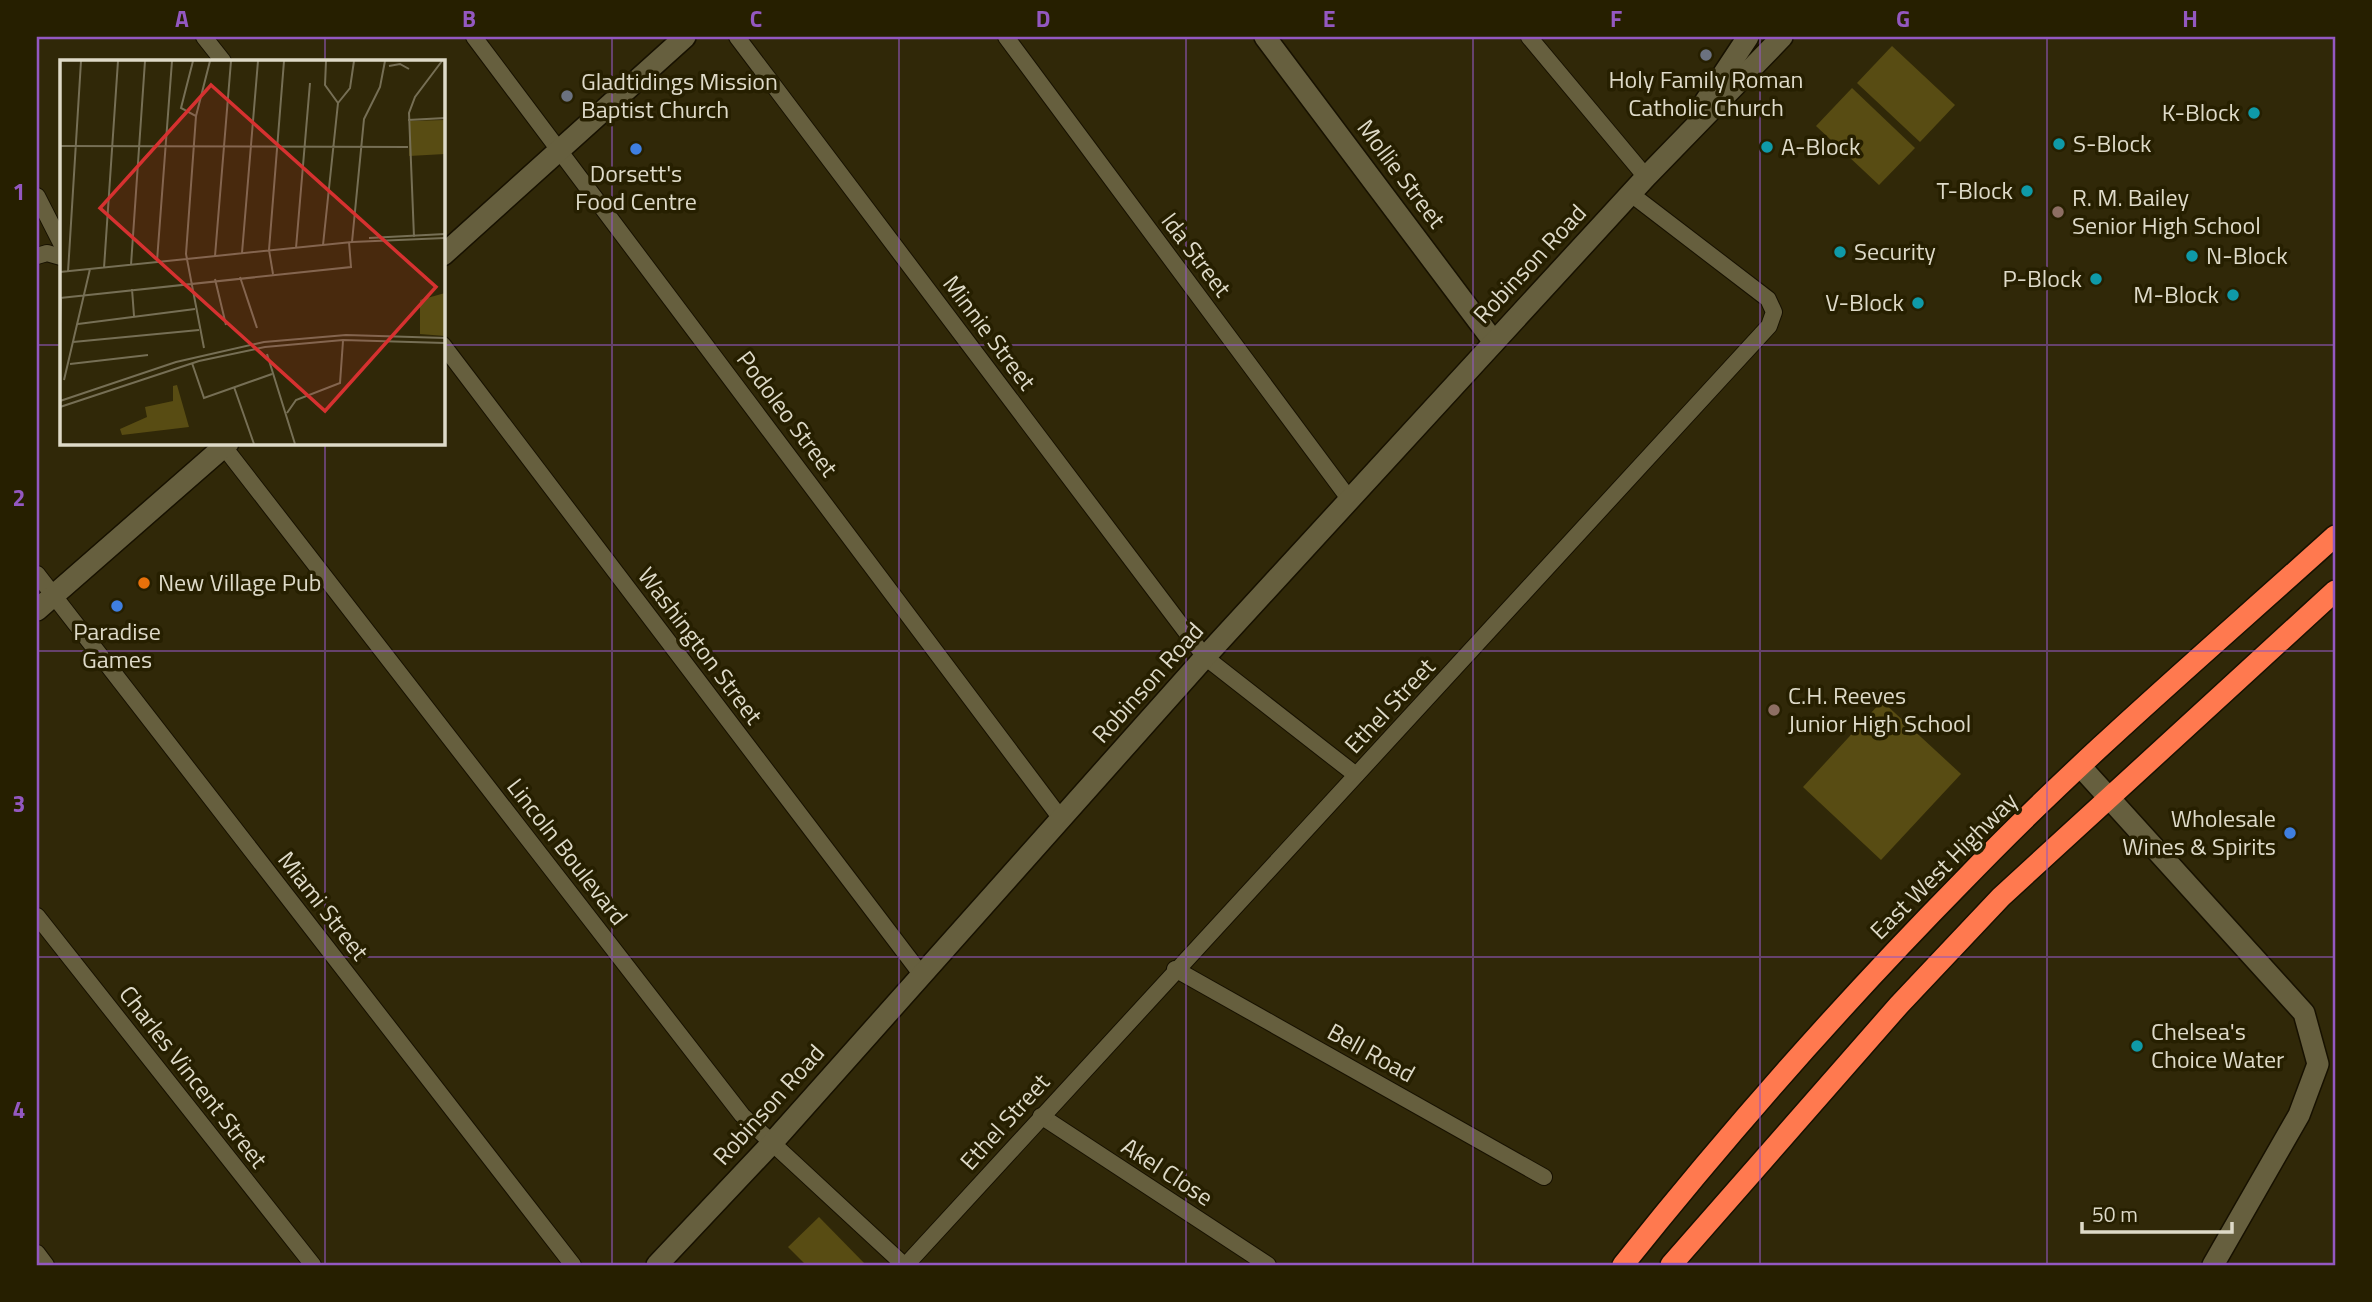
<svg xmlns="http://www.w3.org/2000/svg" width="2372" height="1302" font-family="'Titillium Web',sans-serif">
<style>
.green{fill:#584c13}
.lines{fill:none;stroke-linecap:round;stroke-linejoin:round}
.street-casing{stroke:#171100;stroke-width:18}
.secondary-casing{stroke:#171100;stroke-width:24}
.highway-casing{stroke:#171100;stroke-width:24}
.street{stroke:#665f3e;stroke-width:16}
.secondary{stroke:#665f3e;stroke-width:21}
.highway{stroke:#ff794f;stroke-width:21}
.grid{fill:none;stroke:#9458c1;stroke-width:2;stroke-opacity:0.55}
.worship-dot{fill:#6b7280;stroke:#261f00;stroke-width:2.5}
.culture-dot{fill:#0f9aa8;stroke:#261f00;stroke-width:2.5}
.shop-dot{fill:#3f7fe0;stroke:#261f00;stroke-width:2.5}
.education-dot{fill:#8d6e63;stroke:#261f00;stroke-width:2.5}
.food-dot{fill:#e8710a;stroke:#261f00;stroke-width:2.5}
.labels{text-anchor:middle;stroke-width:7;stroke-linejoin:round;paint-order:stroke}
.poi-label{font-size:24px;fill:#dedac8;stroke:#261f00;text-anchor:start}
.street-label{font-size:24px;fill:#dedac8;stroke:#261f00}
.inset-road{fill:none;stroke:#766f55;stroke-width:2}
.view{fill:#d63130;fill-opacity:0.15;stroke:#d63130;stroke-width:3.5}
.inset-edge{fill:none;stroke:#dedac8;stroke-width:3.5}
.neatline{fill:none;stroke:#9458c1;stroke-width:2.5}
.grid-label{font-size:23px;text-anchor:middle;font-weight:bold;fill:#9458c1}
</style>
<rect width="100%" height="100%" fill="#302808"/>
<g class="green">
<polygon points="1892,46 1955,105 1920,142 1857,83"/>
<polygon points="1852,88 1915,148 1879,185 1816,126"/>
<polygon points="1882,701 1961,774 1881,860 1803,787"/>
<polygon points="819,1217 866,1265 806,1265 788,1247"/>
</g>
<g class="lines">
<defs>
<g id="street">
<polyline points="204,37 223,61"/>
<polyline points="474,37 1062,820"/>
<polyline points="737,37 1205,657 1356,775"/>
<polyline points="1006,37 1350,500"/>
<polyline points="1529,37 1646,177"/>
<polyline points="37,196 61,243"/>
<polyline points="37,256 47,253 61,257"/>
<polyline points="443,345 921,974"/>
<polyline points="221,443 742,1115 904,1265"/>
<polyline points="37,574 573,1265"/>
<polyline points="37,916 313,1265"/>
<polyline points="1175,969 1544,1177"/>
<polyline points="1041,1116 1268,1265"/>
<polyline points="37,1253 46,1265"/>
<polyline points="906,1265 1769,326 1774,312 1768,299 1631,194"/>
</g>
<g id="secondary">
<polyline points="1265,37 1494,342"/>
<polyline points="1699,111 1748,37"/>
<polyline points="443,255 685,37"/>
<polyline points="37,610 228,443"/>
<polyline points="2081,767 2304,1013 2318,1064 2299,1115 2213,1265"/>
<polyline points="657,1265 773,1142 1205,657 1646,177 1782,37"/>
</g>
<g id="highway">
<path d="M1623 1265C1730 1131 1843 1003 1963 881 2080 759 2210 649 2335 536"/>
<polyline points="1671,1265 1899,1005 2001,897 2335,591"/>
</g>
</defs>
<use href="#street" class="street-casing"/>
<use href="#secondary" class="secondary-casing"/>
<use href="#highway" class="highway-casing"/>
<use href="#street" class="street"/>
<use href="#secondary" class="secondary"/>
<use href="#highway" class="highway"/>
</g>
<path class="grid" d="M325 37V61M612 37V1265M899 37V1265M1186 37V1265M1473 37V1265M1760 37V1265M2047 37V1265M37 345H61M443 345H2335M325 443V1265M37 651H2335M37 957H2335"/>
<g class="worship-dot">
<circle cx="1706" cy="55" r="7"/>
<circle cx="567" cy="96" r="7"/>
</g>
<g class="culture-dot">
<circle cx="2254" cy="113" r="7"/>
<circle cx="2059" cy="144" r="7"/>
<circle cx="1767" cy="147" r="7"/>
<circle cx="2027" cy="191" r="7"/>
<circle cx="1840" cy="252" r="7"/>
<circle cx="2192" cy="256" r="7"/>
<circle cx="2096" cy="279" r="7"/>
<circle cx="2233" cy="295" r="7"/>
<circle cx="1918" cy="303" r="7"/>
<circle cx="2137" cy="1046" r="7"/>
</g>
<g class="shop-dot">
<circle cx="636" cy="149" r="7"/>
<circle cx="117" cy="606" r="7"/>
<circle cx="2290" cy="833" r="7"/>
</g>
<g class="education-dot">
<circle cx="2058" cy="212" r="7"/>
<circle cx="1774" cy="710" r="7"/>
</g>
<circle class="food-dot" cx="144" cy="583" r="7"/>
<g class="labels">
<g class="poi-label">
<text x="1706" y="88" text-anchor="middle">Holy Family Roman<tspan x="1706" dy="28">Catholic Church</tspan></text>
<text x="581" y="90">Gladtidings Mission<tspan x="581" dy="28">Baptist Church</tspan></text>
<text x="2240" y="121" text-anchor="end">K-Block</text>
<text x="2073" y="152">S-Block</text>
<text x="1781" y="155">A-Block</text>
<text x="636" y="182" text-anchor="middle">Dorsett's<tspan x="636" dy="28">Food Centre</tspan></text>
<text x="2013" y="199" text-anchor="end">T-Block</text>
<text x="2072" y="206">R. M. Bailey<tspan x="2072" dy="28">Senior High School</tspan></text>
<text x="1854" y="260">Security</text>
<text x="2206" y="264">N-Block</text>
<text x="2082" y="287" text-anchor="end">P-Block</text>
<text x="2219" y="303" text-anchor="end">M-Block</text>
<text x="1904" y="311" text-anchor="end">V-Block</text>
<text x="158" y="591">New Village Pub</text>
<text x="117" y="640" text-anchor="middle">Paradise<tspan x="117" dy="28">Games</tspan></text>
<text x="1788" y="704">C.H. Reeves<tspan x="1788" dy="28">Junior High School</tspan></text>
<text x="2276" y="827" text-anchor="end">Wholesale<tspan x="2276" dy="28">Wines &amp; Spirits</tspan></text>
<text x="2151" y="1040">Chelsea's<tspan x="2151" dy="28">Choice Water</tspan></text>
</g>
<g class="street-label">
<text transform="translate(1401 174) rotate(53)" y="8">Mollie Street</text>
<text transform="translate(1196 255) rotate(53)" y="8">Ida Street</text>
<text transform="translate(1530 264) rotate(-47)" y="8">Robinson Road</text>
<text transform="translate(989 333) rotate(53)" y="8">Minnie Street</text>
<text transform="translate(787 414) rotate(53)" y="8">Podoleo Street</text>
<text transform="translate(700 646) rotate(53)" y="8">Washington Street</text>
<text transform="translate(1148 683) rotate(-48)" y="8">Robinson Road</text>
<text transform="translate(1390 706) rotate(-47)" y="8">Ethel Street</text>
<text transform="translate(567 852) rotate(52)" y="8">Lincoln Boulevard</text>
<text transform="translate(1944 866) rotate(-45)" y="8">East West Highway</text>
<text transform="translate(323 906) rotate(52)" y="8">Miami Street</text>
<text transform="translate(1371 1053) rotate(29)" y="8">Bell Road</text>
<text transform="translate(193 1077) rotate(52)" y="8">Charles Vincent Street</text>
<text transform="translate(769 1105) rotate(-48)" y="8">Robinson Road</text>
<text transform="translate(1005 1122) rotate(-48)" y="8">Ethel Street</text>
<text transform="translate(1167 1172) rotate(33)" y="8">Akel Close</text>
</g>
</g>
<g transform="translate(60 60)">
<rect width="385" height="385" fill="#302808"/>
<path d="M385 60V94L349 96V61ZM385 233V276L360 274V240ZM117 325 129 367 62 375 60 369 87 357 85 347 113 341V326Z" fill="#584c13"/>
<path class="inset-road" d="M133 1 121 48 136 56 126 194 144 288M266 1 265 25 278 43M329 6 340 4 349 9M278 43 290 28 294 1M136 56 150 1M348 60 385 58M0 86 348 87M354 177 349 53 355 37 382 1M309 178 385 174M292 182 304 59 320 27 325 1M263 185 278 43M236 188 250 23M182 193 198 1M155 196 171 1M97 201 112 1M71 205 85 1M44 208 58 1M0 212 292 182 385 178M8 212 21 1M213 214 209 190 224 1M180 217 197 268M155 219 166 265M72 229 74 256M0 238 291 207 289 182M18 264 135 249M0 265 1 238M13 282 139 270M207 294 235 384M132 303 144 338 212 314M10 304 88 295M4 320 30 209M174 327 194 384M0 341 116 302 204 282 286 275 385 278M0 347 139 301 205 287 283 280 385 283M227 353 236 340 280 323 283 281"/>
<path class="view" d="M151 25 376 227 265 351 40 148Z"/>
<rect width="385" height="385" class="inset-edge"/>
</g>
<rect width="2372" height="1302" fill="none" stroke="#261f00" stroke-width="77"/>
<path d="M2082 1222v10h150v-10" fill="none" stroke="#dedac8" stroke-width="3.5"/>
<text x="2092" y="1222" font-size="21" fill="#dedac8" stroke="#261f00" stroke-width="5" paint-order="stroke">50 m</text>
<rect x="38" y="38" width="2296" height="1226" class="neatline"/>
<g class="grid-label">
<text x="182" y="27">A</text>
<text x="469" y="27">B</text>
<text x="756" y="27">C</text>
<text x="1043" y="27">D</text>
<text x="1329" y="27">E</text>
<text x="1616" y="27">F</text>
<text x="1903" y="27">G</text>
<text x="2190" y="27">H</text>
<text x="19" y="200">1</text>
<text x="19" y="506">2</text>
<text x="19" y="812">3</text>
<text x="19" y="1118">4</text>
</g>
</svg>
